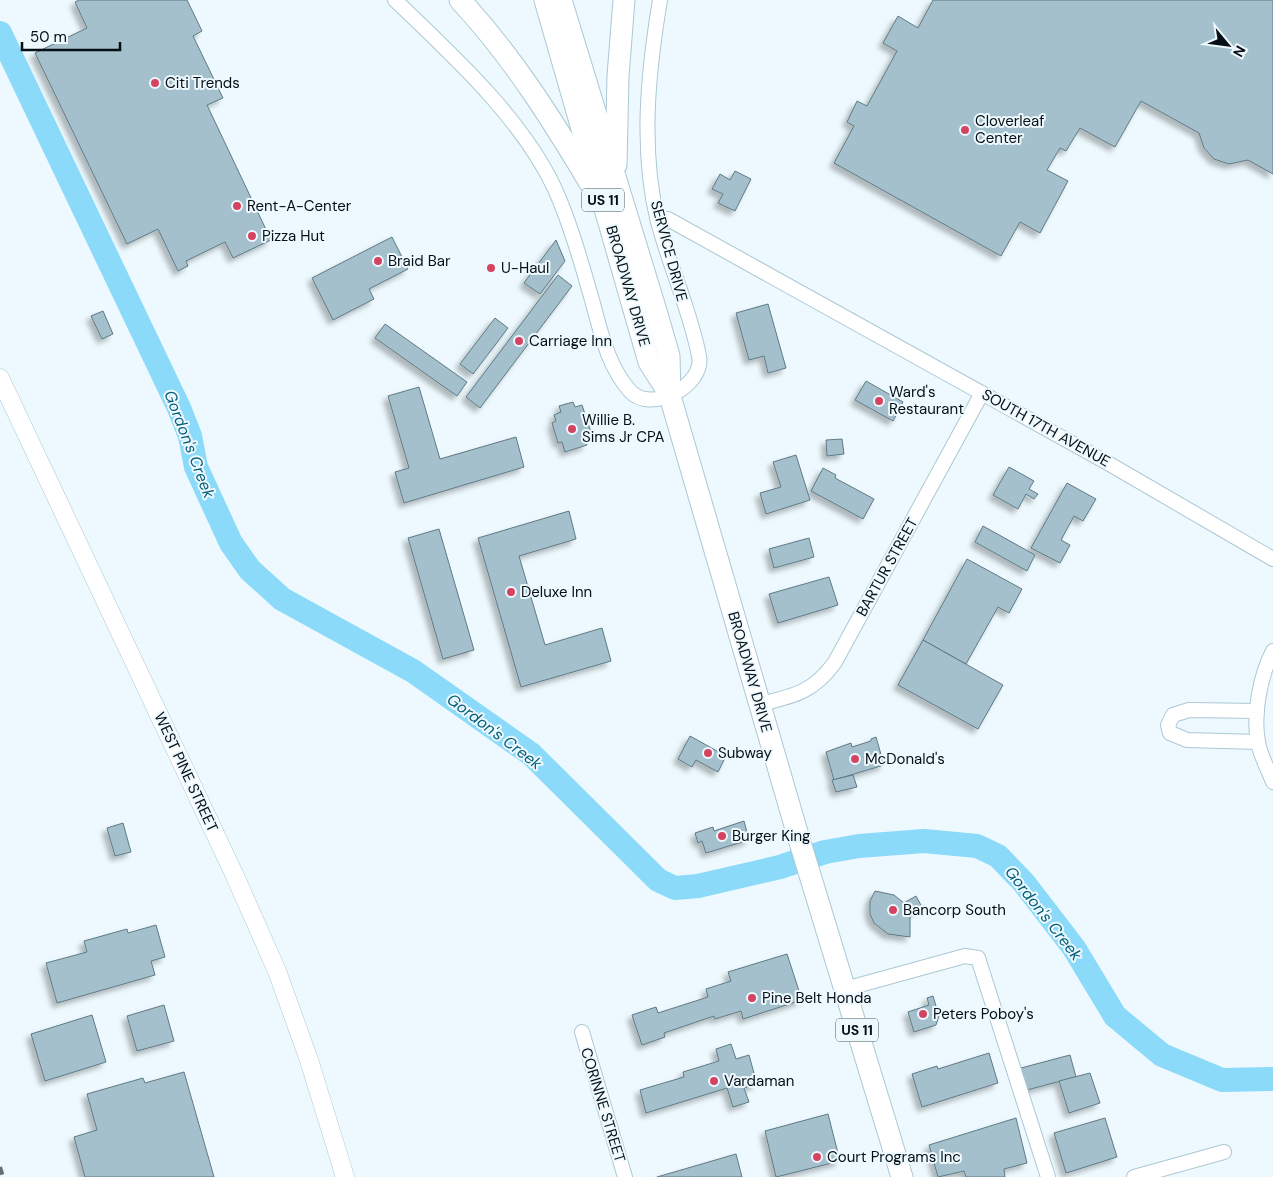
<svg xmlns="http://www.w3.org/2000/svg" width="1273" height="1177" font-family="'DM Sans',sans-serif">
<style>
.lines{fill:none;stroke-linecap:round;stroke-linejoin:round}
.river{stroke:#8bdaf9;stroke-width:24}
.building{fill:#a4c0cc;stroke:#5f7a84;filter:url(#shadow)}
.minor-casing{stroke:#acc8d4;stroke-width:16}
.tertiary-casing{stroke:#acc8d4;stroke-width:19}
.primary-casing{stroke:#acc8d4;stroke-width:23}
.minor{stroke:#fff;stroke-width:14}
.tertiary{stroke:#fff;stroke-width:18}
.primary{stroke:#fff;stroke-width:21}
.rail{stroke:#636d72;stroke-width:4;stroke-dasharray:8 4;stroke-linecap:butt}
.poi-dot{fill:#d44462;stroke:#edf9fe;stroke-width:2}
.labels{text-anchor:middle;stroke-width:4;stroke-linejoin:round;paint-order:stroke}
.shield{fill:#edf9fe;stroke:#4b555a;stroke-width:1}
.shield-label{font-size:14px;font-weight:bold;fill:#060f13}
.poi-label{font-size:15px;fill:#060f13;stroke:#edf9fe;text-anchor:start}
.street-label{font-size:15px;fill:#060f13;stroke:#edf9fe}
.water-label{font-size:16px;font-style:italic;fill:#05607a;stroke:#edf9fe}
</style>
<defs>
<filter id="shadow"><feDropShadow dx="-4.5" dy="4.5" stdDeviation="2.5" flood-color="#0004"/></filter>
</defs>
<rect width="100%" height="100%" fill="#edf9fe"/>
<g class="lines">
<polyline class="river" points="0,33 179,408 190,436 196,467 231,543 250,570 282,599 413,671 531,754 658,880 675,888 698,886 780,867 825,852 859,846 924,841 977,846 998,856 1024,883 1074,948 1115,1016 1162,1055 1222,1080 1273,1079"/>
</g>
<g class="building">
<polygon points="79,0 187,0 202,31 193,36 223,98 207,105 271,240 233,258 225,242 186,261 188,266 178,271 158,229 127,244 35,53 87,28 75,2"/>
<polygon points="933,0 1273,0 1273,174 1248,160 1229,164 1214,159 1204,148 1199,133 1141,101 1115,147 1080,128 1066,151 1060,148 1047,170 1068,181 1040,233 1020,222 1001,256 834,163 854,126 847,122 857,101 867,106 897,51 883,43 898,16 918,28"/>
<polygon points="735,171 751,179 735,211 718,203 723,194 712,189 720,174 730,180"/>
<polygon points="392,237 408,269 369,289 374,299 333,320 312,278"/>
<polygon points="556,240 565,261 540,294 524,283"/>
<polygon points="558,275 572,286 480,408 466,397"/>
<polygon points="768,304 786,368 768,373 764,356 749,360 736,313"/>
<polygon points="103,311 113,334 102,339 91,316"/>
<polygon points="495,318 508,328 473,374 460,364"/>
<polygon points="385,324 467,382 457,396 375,338"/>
<polygon points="866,381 903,402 893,421 855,400"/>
<polygon points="419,387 440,459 516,437 524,467 404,503 395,472 409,468 388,396"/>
<polygon points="573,402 575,407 582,405 592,435 584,437 587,445 565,452 562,442 558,443 552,423 556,421 554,415 561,412 559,406"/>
<polygon points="842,439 844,454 827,456 826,440"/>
<polygon points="796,455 810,500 766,514 760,493 781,487 773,462"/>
<polygon points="1009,467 1034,481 1029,489 1038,494 1034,499 1026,494 1018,509 993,495"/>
<polygon points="823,468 836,475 835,478 874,499 863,519 811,491"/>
<polygon points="1067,483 1096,499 1083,521 1074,516 1061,540 1070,545 1060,563 1031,548"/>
<polygon points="569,511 576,539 519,556 545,645 602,628 611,661 521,687 478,538"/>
<polygon points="983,526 1035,555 1027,571 975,542"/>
<polygon points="439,529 474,650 443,659 408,538"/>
<polygon points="809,538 814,557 774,568 769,549"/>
<polygon points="967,559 1022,589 1009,613 998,607 966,664 923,640"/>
<polygon points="829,577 838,605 778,623 769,594"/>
<polygon points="923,640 1003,685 978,729 898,685"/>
<polygon points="690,736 726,756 718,772 696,760 692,767 678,759"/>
<polygon points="876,737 884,765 834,780 826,752 851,743 852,747 871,741 871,739"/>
<polygon points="853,775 857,787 836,792 832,780"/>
<polygon points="744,821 749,840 706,853 702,841 698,843 695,833 713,827 714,831"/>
<polygon points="123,823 131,852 115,856 107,828"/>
<polygon points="875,891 894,895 904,903 916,896 922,907 910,914 910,937 888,934 874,923 870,914 870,901"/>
<polygon points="156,925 165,957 151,961 155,975 57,1003 46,963 87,952 84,941 127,929 128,933"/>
<polygon points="787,954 802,1000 743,1019 741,1011 715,1019 714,1016 664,1033 665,1037 642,1045 632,1015 656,1007 658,1013 708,997 706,989 731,981 728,972"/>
<polygon points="933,996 939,1016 936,1025 914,1032 908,1012 929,1005 927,998"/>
<polygon points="164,1005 174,1041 137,1051 127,1016"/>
<polygon points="92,1015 106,1062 45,1081 31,1034"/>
<polygon points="731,1044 736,1059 749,1055 757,1084 744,1088 749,1102 733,1107 727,1088 646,1113 640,1090 684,1077 683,1072 719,1061 716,1049"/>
<polygon points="989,1053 998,1083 922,1107 912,1074 937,1066 938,1069"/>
<polygon points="1070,1055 1076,1077 1027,1090 1021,1068"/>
<polygon points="184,1072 214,1177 85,1177 74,1137 97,1130 87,1094 143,1078 145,1083"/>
<polygon points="1090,1073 1100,1103 1069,1113 1059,1081"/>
<polygon points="828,1114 840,1161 776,1177 765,1131"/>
<polygon points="1016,1118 1027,1163 1004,1169 1005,1177 966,1177 964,1171 938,1177 929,1145"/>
<polygon points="1105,1118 1117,1157 1066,1173 1054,1133"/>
<polygon points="736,1154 742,1177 657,1177"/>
</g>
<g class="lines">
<defs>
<g id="minor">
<path d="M395 0C452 55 520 116 554 187 569 220 580 258 590 293 600 327 606 364 630 391 650 414 705 386 699 356 690 310 670 267 658 222 640 150 648 72 660 0"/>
<polyline points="658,220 668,219 1106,462 1273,559"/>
<path d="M1273 651C1260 676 1253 714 1258 742 1260 755 1268 769 1273 782"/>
<path d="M760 704C794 696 814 692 835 662L982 393"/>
<polyline points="1257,711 1189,710 1173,715 1168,725 1170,733 1187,740 1258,742"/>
<polyline points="845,989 965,956 978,958 1048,1177"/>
<polyline points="582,1032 625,1177"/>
<polyline points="1134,1177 1224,1152"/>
</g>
<polyline id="tertiary" points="0,378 235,876 277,971 309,1060 345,1177"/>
<g id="primary">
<path d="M460 0C512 56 551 118 590 183"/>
<polyline points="545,0 649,362 670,395"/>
<polyline points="561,0 657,314 669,356 670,396 799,839 902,1177"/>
<polyline points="616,165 618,76 624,0"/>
</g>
</defs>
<use href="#minor" class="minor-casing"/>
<use href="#tertiary" class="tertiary-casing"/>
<use href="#primary" class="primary-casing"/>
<use href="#minor" class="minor"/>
<use href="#tertiary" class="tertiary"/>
<use href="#primary" class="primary"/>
<polyline class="rail" points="0,1167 3,1177"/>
</g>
<g class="poi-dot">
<circle cx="155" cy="83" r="5"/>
<circle cx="965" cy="130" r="5"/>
<circle cx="237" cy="206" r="5"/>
<circle cx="252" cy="236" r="5"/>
<circle cx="378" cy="261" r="5"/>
<circle cx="491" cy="268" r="5"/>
<circle cx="519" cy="341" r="5"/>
<circle cx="879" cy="401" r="5"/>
<circle cx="572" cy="429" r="5"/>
<circle cx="511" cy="592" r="5"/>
<circle cx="708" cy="753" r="5"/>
<circle cx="855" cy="759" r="5"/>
<circle cx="722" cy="836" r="5"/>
<circle cx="893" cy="910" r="5"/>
<circle cx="752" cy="998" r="5"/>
<circle cx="923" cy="1014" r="5"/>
<circle cx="714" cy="1081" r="5"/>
<circle cx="817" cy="1157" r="5"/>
</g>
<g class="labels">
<g class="shield">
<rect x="582" y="188.5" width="42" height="23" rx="4"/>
<rect x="836" y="1018.5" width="42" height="23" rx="4"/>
</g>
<g class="shield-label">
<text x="603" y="205">US 11</text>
<text x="857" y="1035">US 11</text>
</g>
<g class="poi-label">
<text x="165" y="88">Citi Trends</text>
<text x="975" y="126">Cloverleaf<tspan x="975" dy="17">Center</tspan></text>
<text x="247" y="211">Rent-A-Center</text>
<text x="262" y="241">Pizza Hut</text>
<text x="388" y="266">Braid Bar</text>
<text x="501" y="273">U-Haul</text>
<text x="529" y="346">Carriage Inn</text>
<text x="889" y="397">Ward's<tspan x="889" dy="17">Restaurant</tspan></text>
<text x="582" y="425">Willie B.<tspan x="582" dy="17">Sims Jr CPA</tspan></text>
<text x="521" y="597">Deluxe Inn</text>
<text x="718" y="758">Subway</text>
<text x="865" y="764">McDonald's</text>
<text x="732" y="841">Burger King</text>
<text x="903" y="915">Bancorp South</text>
<text x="762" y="1003">Pine Belt Honda</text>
<text x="933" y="1019">Peters Poboy's</text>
<text x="724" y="1086">Vardaman</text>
<text x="827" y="1162">Court Programs Inc</text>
</g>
<g class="street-label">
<text transform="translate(669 251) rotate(75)" y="5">SERVICE DRIVE</text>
<text transform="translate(628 286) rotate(74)" y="5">BROADWAY DRIVE</text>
<text transform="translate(1046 428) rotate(29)" y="5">SOUTH 17TH AVENUE</text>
<text transform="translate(887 567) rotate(-61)" y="5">BARTUR STREET</text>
<text transform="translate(750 672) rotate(74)" y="5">BROADWAY DRIVE</text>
<text transform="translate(186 772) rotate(65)" y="5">WEST PINE STREET</text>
<text transform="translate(603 1105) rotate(73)" y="5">CORINNE STREET</text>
</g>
<g class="water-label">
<text transform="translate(190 444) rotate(69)" y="6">Gordon's Creek</text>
<text transform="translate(495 731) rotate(37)" y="6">Gordon's Creek</text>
<text transform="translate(1044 913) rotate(52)" y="6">Gordon's Creek</text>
</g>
</g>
<g transform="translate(1228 45) rotate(119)" stroke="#edf9fe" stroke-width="4" paint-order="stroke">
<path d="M0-4L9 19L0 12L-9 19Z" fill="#060f13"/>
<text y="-8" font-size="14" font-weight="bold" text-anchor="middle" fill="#060f13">N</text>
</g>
<path d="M22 42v8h98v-8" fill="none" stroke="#060f13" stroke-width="2.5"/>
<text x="30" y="42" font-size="15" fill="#060f13" stroke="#edf9fe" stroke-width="4" paint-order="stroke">50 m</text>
</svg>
